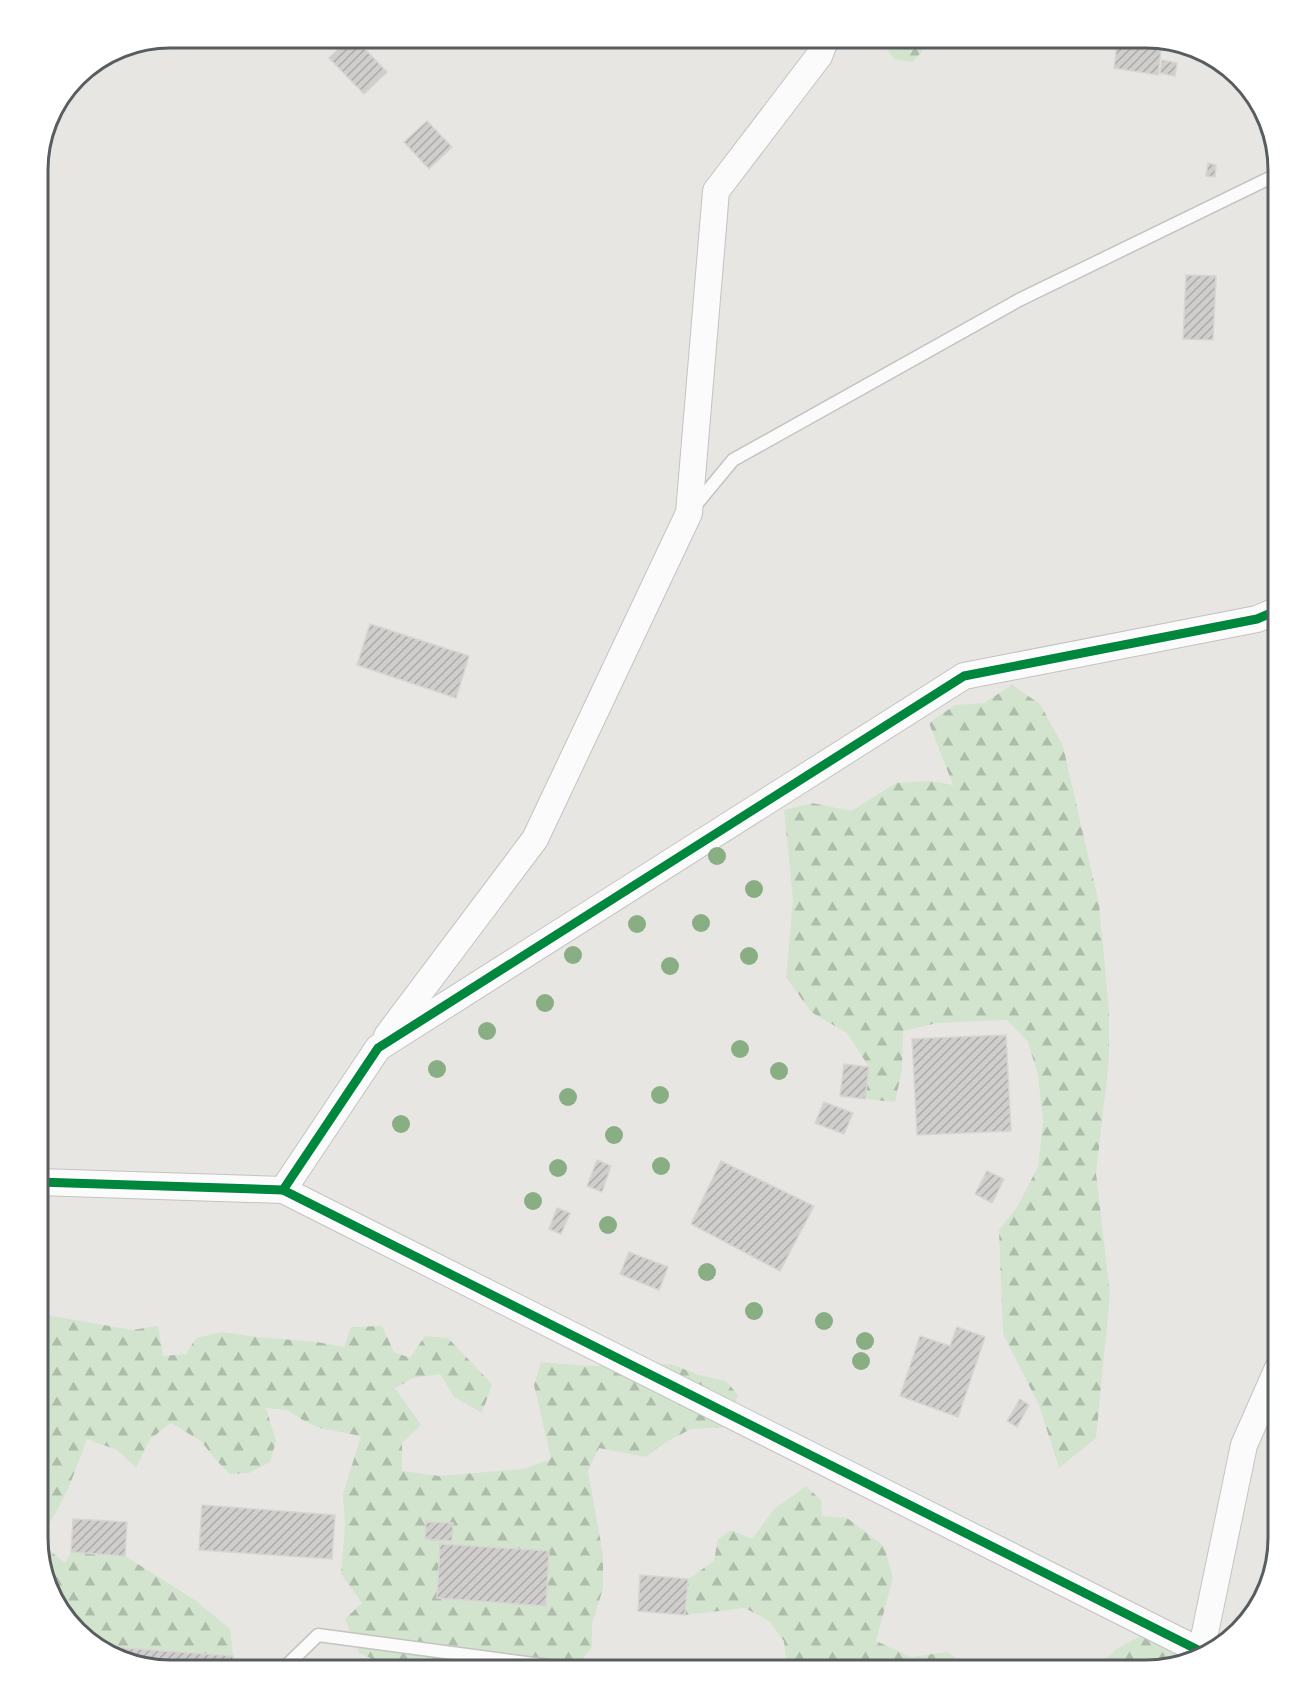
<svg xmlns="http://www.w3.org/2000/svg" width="1316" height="1708" font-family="Poppins,sans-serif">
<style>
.forest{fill:url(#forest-firs)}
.building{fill:url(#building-hatch);stroke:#d7d5d2;stroke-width:1.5}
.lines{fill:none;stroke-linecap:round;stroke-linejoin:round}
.lane-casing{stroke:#c3c3c2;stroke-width:15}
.street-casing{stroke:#c3c3c2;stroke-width:28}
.lane{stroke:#fcfbfb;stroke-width:12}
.street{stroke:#fcfbfb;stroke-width:26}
.cycleway-casing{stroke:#fff;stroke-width:13}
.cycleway{stroke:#00873e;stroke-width:9}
.tree{fill:#8aae84}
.rim{fill:none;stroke:#585d60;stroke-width:3}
</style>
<defs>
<pattern id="forest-firs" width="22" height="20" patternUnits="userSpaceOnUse" patternTransform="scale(1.5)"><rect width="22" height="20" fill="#d3e4ce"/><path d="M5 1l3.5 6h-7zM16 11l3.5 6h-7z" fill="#aebcab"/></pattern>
<pattern id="building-hatch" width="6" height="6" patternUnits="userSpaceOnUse" patternTransform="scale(1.5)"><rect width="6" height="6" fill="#d0cecc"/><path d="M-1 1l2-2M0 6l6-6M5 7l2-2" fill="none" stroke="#acaaa9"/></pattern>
</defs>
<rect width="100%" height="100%" fill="#e8e6e3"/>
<g class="forest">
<polygon points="879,38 923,38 922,52 912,62 894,59"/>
<polygon points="1012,685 1040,704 1063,746 1099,904 1109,1010 1109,1061 1096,1173 1110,1294 1096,1438 1059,1468 1039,1405 1003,1334 999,1230 1017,1207 1038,1167 1043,1122 1038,1075 1028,1042 1007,1020 937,1023 903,1031 902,1070 895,1102 865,1099 869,1067 847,1033 811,1012 786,977 793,900 784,810 812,803 851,811 896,783 930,781 953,785 929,723 955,705 984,703"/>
<path d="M41 1314 132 1330 158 1326 163 1356 186 1354 196 1338 222 1332 258 1337 317 1342 344 1347 351 1327 382 1326 394 1352 410 1358 425 1336 448 1338 492 1384 482 1413 454 1397 440 1374 413 1378 395 1388 421 1425 402 1443V1471L439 1476 523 1469 551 1459 534 1385 541 1362 590 1366 671 1364 699 1375 726 1381 738 1395 729 1427 691 1429 668 1441 646 1457 599 1448 588 1470 603 1555V1588L592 1624V1647L574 1670H387L386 1665 359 1653 345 1619 362 1603 341 1574 345 1526 343 1494 361 1436 320 1428 306 1422 287 1410 266 1408 276 1441 270 1462 249 1473 230 1474 215 1459 201 1441 171 1423 150 1439 136 1468 117 1450 87 1439C73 1478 63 1506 38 1540V1315Z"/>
<polygon points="806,1486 821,1500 822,1516 847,1518 884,1546 893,1578 876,1641 911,1657 947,1652 974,1670 785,1670 787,1667 784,1641 769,1621 745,1608 685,1615 688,1579 714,1561 718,1539 731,1530 752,1539 774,1509"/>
<polygon points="38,1541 65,1563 71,1552 125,1556 195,1600 230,1629 233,1656 97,1646 60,1611"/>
<polygon points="1155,1628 1204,1653 1146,1670 1093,1670 1118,1648"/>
</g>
<g class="building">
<polygon points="350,38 354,38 387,72 364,94 329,58"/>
<polygon points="1117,43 1161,50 1158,75 1114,68"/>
<polygon points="1162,60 1177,63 1175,76 1160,73"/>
<polygon points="427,121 452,147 429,169 404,142"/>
<polygon points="1208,163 1216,165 1215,177 1206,176"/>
<polygon points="1186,275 1216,276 1213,340 1183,339"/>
<polygon points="370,624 469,656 456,698 357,665"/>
<polygon points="1006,1035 1011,1131 917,1135 912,1039"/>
<polygon points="844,1064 869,1067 865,1099 840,1096"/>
<polygon points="824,1102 853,1113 844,1134 815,1123"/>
<polygon points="597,1160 611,1166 602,1192 587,1186"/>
<polygon points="721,1161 814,1206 780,1271 691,1224"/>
<polygon points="987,1171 1004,1179 992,1203 975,1194"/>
<polygon points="557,1208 570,1213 561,1234 549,1229"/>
<polygon points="629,1252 668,1267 659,1290 620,1274"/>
<polygon points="957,1327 985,1337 958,1417 900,1396 920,1336 950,1346"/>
<polygon points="1020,1399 1029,1405 1017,1427 1007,1421"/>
<polygon points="202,1505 335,1515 332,1559 199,1550"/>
<polygon points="73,1519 127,1522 125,1556 71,1552"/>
<polygon points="426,1522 453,1523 452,1541 425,1539"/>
<polygon points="440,1544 549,1551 546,1606 437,1598"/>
<polygon points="640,1575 688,1579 685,1615 638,1611"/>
<polygon points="97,1646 233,1656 232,1670 170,1670 104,1653"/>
</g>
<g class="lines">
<defs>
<g id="lane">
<polyline points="694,507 733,460 1019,300 1278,174"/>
<polyline points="282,1670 318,1635 579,1670"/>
</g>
<g id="street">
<polyline points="387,1036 535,839 689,513 716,191 819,56 826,38"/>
<polyline points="38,1182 283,1190 1204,1653"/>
<polyline points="283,1190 378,1048 964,676 1257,619 1278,610"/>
<polyline points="1201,1652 1244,1445 1278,1368"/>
</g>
</defs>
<use href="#lane" class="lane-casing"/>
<use href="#street" class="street-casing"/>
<use href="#lane" class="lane"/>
<use href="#street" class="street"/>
<defs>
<g id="cycleway">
<polyline points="38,1182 283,1190 1204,1653"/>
<polyline points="283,1190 378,1048 964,676 1257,619 1278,610"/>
</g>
</defs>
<use href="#cycleway" class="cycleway-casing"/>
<use href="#cycleway" class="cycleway"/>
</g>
<g class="tree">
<circle cx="717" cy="856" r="9"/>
<circle cx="754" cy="889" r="9"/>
<circle cx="701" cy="923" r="9"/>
<circle cx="637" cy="924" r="9"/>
<circle cx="573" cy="955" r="9"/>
<circle cx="749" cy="956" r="9"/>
<circle cx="670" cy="966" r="9"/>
<circle cx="545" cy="1003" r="9"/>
<circle cx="487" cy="1031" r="9"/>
<circle cx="740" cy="1049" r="9"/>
<circle cx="437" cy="1069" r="9"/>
<circle cx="779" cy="1071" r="9"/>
<circle cx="660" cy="1095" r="9"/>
<circle cx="568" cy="1097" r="9"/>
<circle cx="401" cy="1124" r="9"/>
<circle cx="614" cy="1135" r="9"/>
<circle cx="661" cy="1166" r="9"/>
<circle cx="558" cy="1168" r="9"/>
<circle cx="533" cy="1201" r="9"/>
<circle cx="608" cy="1225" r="9"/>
<circle cx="707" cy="1272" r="9"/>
<circle cx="754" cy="1311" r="9"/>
<circle cx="824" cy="1321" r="9"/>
<circle cx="865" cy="1341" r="9"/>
<circle cx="861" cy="1361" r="9"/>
</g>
<path d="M0 0H1316V1708H0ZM170 48H1146A122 122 0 0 1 1268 170V1538A122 122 0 0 1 1146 1660H170A122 122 0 0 1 48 1538V170A122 122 0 0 1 170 48Z" fill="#fff" fill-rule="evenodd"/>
<path class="rim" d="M170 48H1146A122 122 0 0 1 1268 170V1538A122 122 0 0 1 1146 1660H170A122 122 0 0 1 48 1538V170A122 122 0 0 1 170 48Z"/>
</svg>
